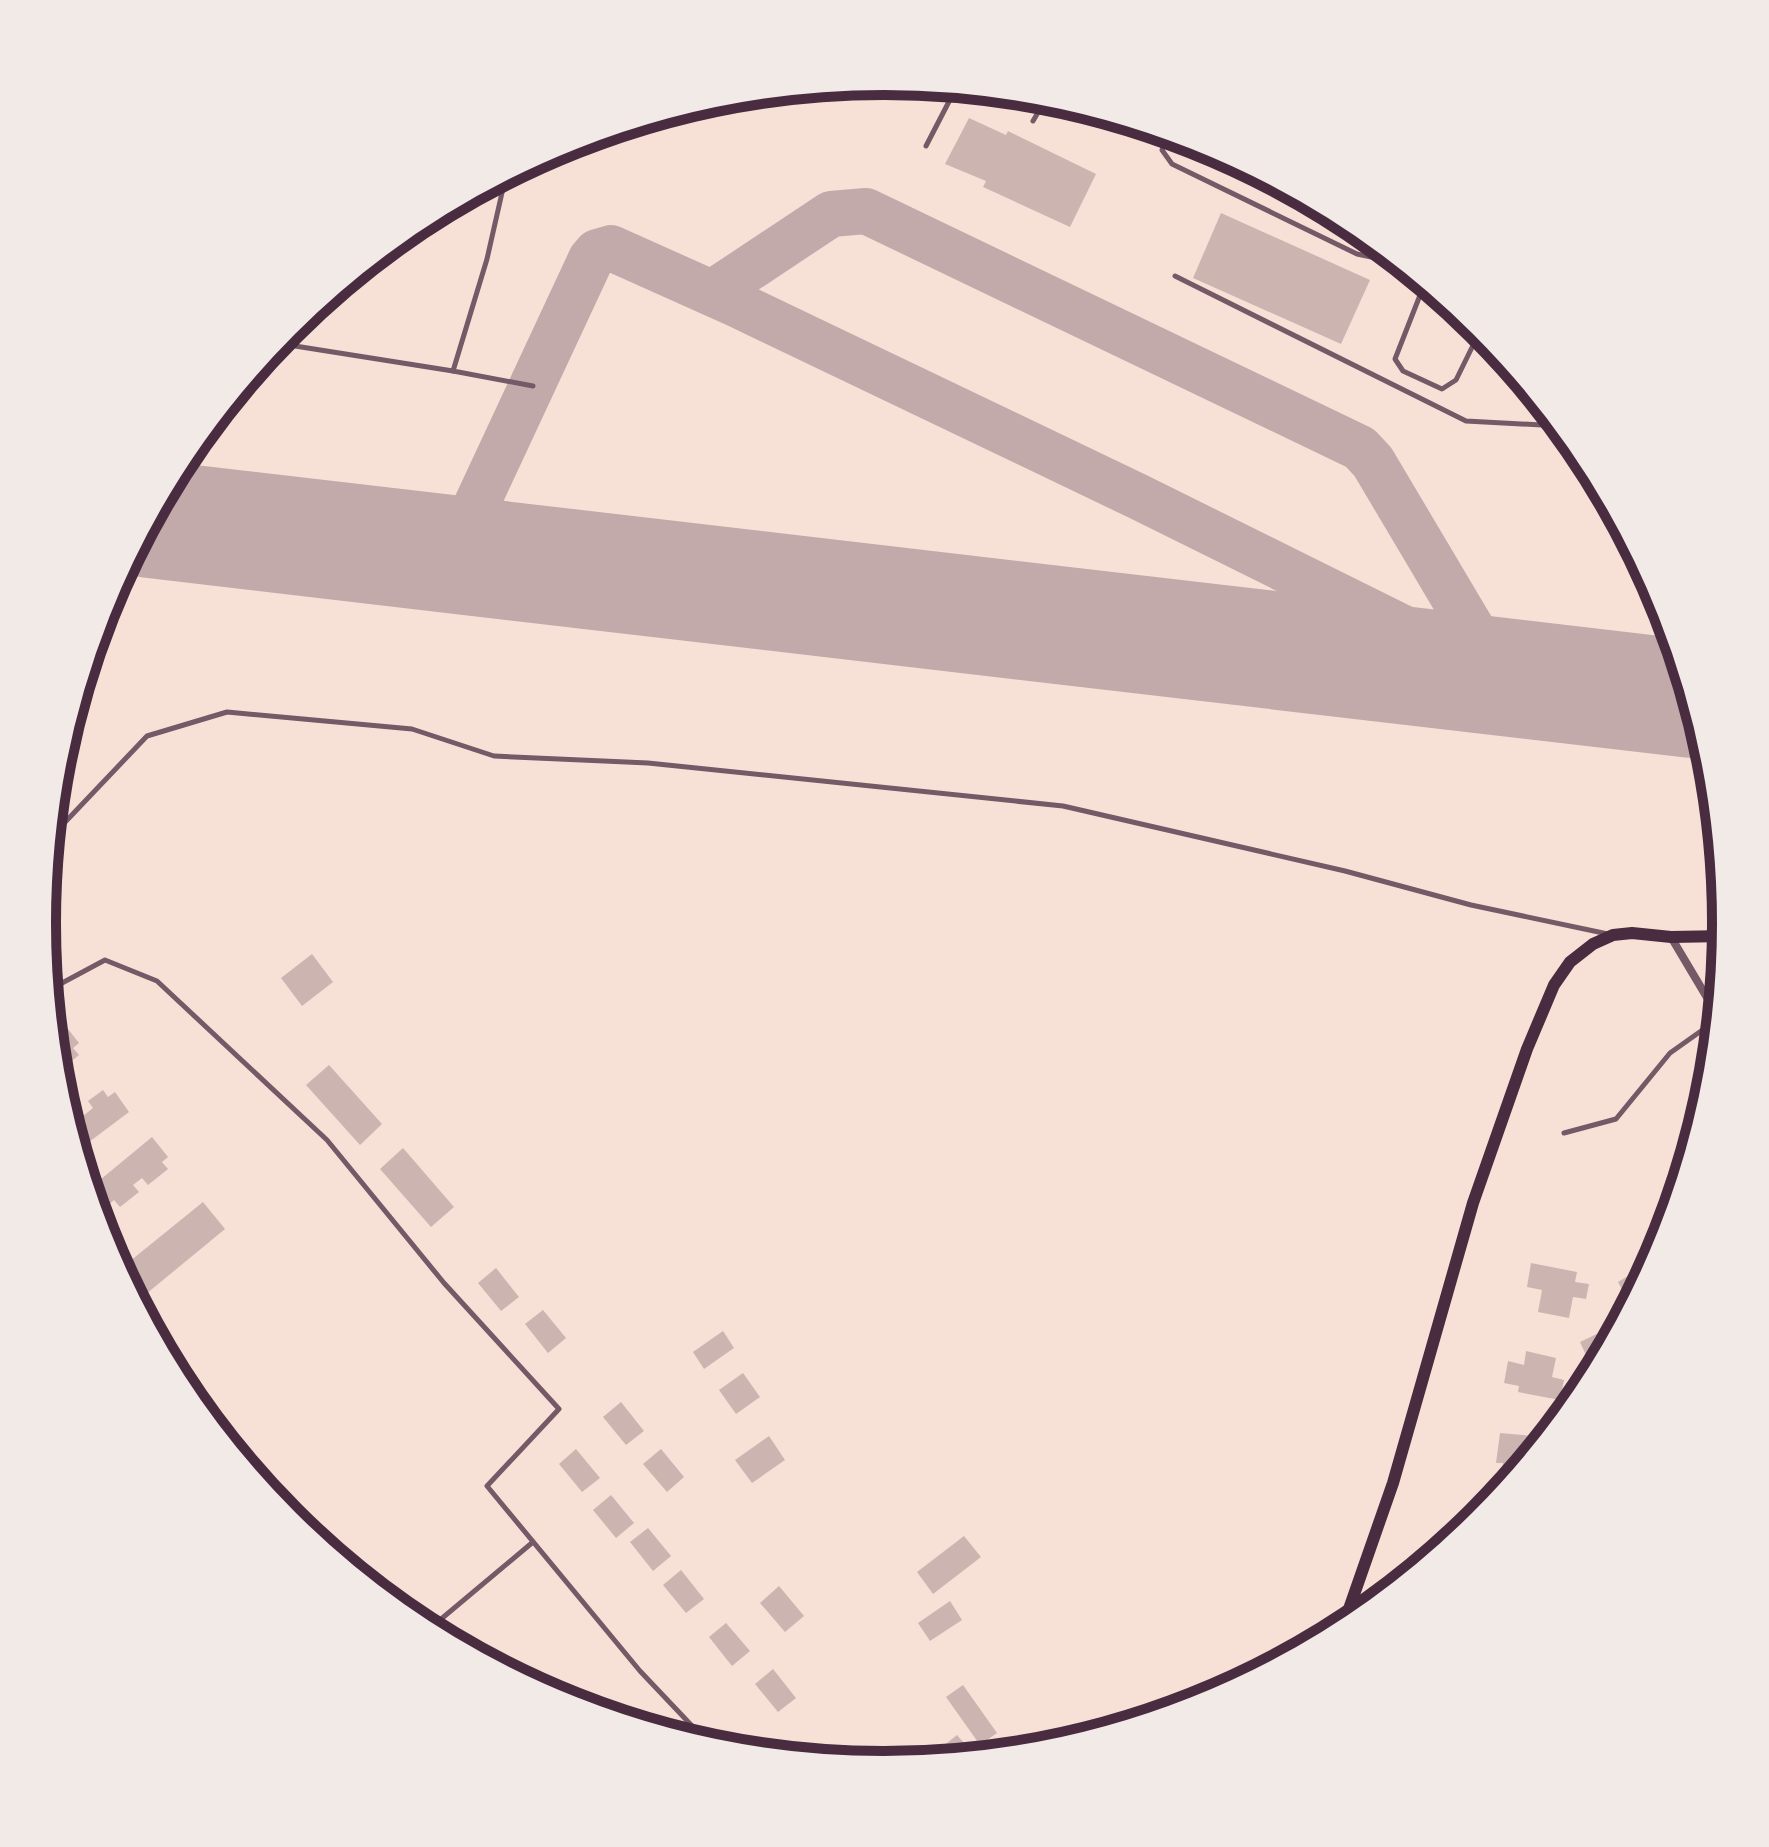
<svg xmlns="http://www.w3.org/2000/svg" width="1769" height="1847" font-family="Helvetica,sans-serif">
<style>
.lines{fill:none;stroke-linecap:round;stroke-linejoin:round}
.taxiway{stroke:#c3aaaa;stroke-width:46}
.runway{stroke:#c3aaaa;stroke-width:118}
.building{fill:#ccb4b1}
.service{stroke:#755966;stroke-width:5}
.minor{stroke:#755966;stroke-width:8}
.secondary{stroke:#4a2c40;stroke-width:12}
.rim{fill:none;stroke:#4a2c40;stroke-width:10}
</style>
<rect width="100%" height="100%" fill="#f7e1d7"/>
<g class="lines">
<g class="taxiway">
<polyline points="712,293 831,214 866,211 1360,448 1373,462 1500,676"/>
<polyline points="453,555 591,259 597,252 611,248 736,304 1139,497 1500,676"/>
</g>
<polyline class="runway" points="150,519 1692,699"/>
</g>
<g class="building">
<polygon points="969,118 1006,135 1008,131 1096,174 1070,227 983,187 986,181 945,164"/>
<polygon points="1221,213 1370,280 1341,344 1193,278"/>
<polygon points="312,954 333,982 302,1006 281,978"/>
<polygon points="64,1024 79,1043 73,1048 79,1055 59,1071 56,1067 53,1033"/>
<polygon points="329,1065 382,1124 360,1145 306,1085"/>
<polygon points="103,1090 108,1097 115,1092 129,1112 77,1151 67,1117 77,1109 83,1116 93,1108 88,1101"/>
<polygon points="152,1137 168,1157 162,1162 168,1169 148,1185 142,1178 133,1185 139,1192 120,1207 114,1200 104,1209 109,1215 99,1224 89,1189"/>
<polygon points="403,1148 454,1207 431,1227 380,1169"/>
<polygon points="203,1202 225,1229 140,1299 119,1270"/>
<polygon points="1531,1263 1577,1272 1575,1282 1589,1284 1586,1299 1573,1297 1569,1318 1538,1312 1542,1290 1527,1287"/>
<polygon points="1646,1265 1649,1271 1631,1306 1618,1282"/>
<polygon points="496,1268 519,1297 501,1311 478,1283"/>
<polygon points="543,1310 566,1338 548,1353 525,1324"/>
<polygon points="1605,1330 1611,1343 1603,1358 1590,1364 1580,1342"/>
<polygon points="723,1331 734,1348 704,1369 693,1352"/>
<polygon points="1526,1351 1556,1358 1552,1377 1564,1380 1560,1400 1518,1392 1519,1386 1504,1383 1508,1361 1524,1365"/>
<polygon points="743,1373 760,1397 736,1414 719,1390"/>
<polygon points="621,1402 644,1431 626,1445 603,1417"/>
<polygon points="1500,1433 1533,1436 1531,1458 1524,1466 1513,1464 1512,1472 1502,1471 1503,1463 1496,1463"/>
<polygon points="769,1436 785,1460 752,1483 735,1460"/>
<polygon points="576,1449 600,1478 582,1492 559,1464"/>
<polygon points="661,1449 684,1477 667,1492 643,1464"/>
<polygon points="611,1495 634,1523 616,1538 593,1510"/>
<polygon points="648,1528 671,1556 653,1571 630,1542"/>
<polygon points="964,1536 981,1557 933,1594 917,1572"/>
<polygon points="681,1570 704,1599 686,1613 663,1585"/>
<polygon points="779,1586 804,1616 785,1632 760,1603"/>
<polygon points="950,1601 962,1620 930,1641 918,1623"/>
<polygon points="726,1623 750,1651 732,1666 709,1637"/>
<polygon points="773,1669 796,1698 778,1712 755,1684"/>
<polygon points="963,1685 997,1733 980,1745 946,1697"/>
<polygon points="957,1735 972,1752 964,1758 943,1760 937,1751"/>
</g>
<g class="lines">
<g class="service">
<polyline points="1033,121 1047,97"/>
<polyline points="1169,134 1162,150 1172,164 1357,254 1376,258 1389,253"/>
<polyline points="926,146 956,88"/>
<polyline points="506,175 487,259 453,371 533,386"/>
<polyline points="1175,276 1466,421 1560,426"/>
<polyline points="1427,284 1424,285 1395,359 1403,371 1442,389 1456,380 1481,329"/>
<polyline points="276,343 453,371"/>
<polyline points="50,838 147,736 227,712 412,729 494,756 648,763 1063,806 1345,871 1471,905 1608,934"/>
<polyline points="49,990 105,960 157,981 327,1140 444,1283 559,1409 487,1486 640,1671 712,1747"/>
<polyline points="1564,1133 1616,1119 1670,1053 1718,1019"/>
<polyline points="428,1630 533,1542"/>
</g>
<polyline class="minor" points="1671,937 1718,1016"/>
<polyline class="secondary" points="1342,1629 1393,1483 1473,1203 1527,1049 1554,985 1570,962 1593,944 1613,935 1632,933 1671,937 1726,936"/>
</g>
<path d="M0 0H1769V1847H0ZM56 923a828 828 0 1 1 1656 0a828 828 0 1 1-1656 0Z" fill="#f1eae7" fill-rule="evenodd"/>
<path class="rim" d="M56 923a828 828 0 1 1 1656 0a828 828 0 1 1-1656 0Z"/>
</svg>
